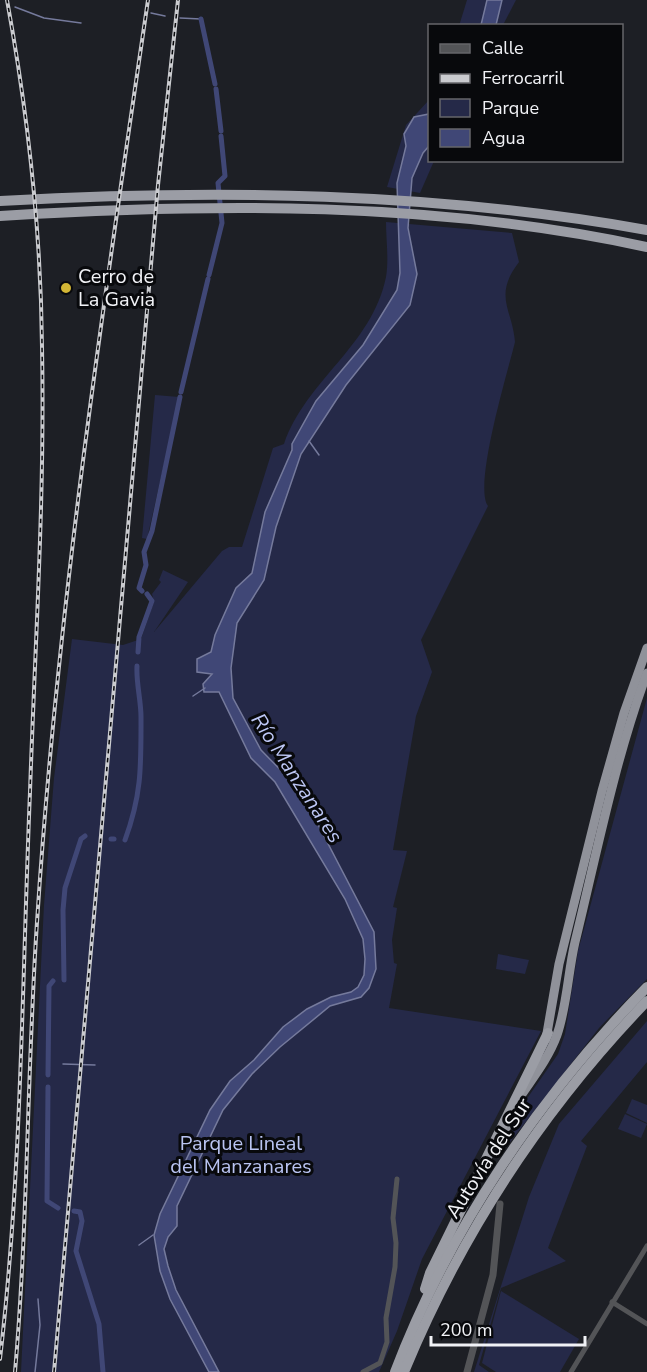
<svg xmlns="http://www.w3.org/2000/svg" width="647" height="1372" font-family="'Nunito Sans',sans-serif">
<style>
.green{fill:#252948}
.water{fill:#404776;stroke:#757a9c;stroke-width:1.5}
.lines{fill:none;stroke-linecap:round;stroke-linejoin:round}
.stream{stroke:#757a9c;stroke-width:1.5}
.canal{stroke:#404776;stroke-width:5}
.minor{stroke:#535457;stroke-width:5}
.tertiary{stroke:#535457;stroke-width:7}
.trunk{stroke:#90929a;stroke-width:9}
.motorway{stroke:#9b9da5;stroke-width:10}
.rail-casing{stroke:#cacbcf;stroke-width:4}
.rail{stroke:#08090c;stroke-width:1.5;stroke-dasharray:4.5;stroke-linecap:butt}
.poi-dot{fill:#d3b635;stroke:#08090c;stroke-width:2}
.labels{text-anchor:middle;stroke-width:6;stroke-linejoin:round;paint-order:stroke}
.poi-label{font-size:20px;fill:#f1f2f6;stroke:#08090c;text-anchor:start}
.park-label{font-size:20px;fill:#bac4f2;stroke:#08090c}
.street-label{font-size:20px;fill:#f1f2f6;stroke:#08090c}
.water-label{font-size:21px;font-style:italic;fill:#bdc7f5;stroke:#08090c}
</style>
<rect width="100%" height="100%" fill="#1d1f25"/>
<g class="green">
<polygon points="467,0 516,0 503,25 459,26"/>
<polygon points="429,100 430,160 434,161 420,193 387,187 406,125"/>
<path d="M386 222 512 233 519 262C493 296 512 308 515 342 508 371 473 486 488 506L421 640 432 672 416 716 393 850 407 851 393 907 397 908 392 940 394 963 397 964 389 1008 541 1031 422 1259 397 1331 379 1372H21L44 905 54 778 72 639 123 645 141 639 154 602 152 594 161 582 159 580 163 570 188 582 154 632 222 551 229 547H242L273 448 284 444C306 380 372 346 386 277 389 260 386 239 386 222Z"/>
<polygon points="155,395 179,397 147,539 142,538"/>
<polygon points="647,698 647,979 599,1028 507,1146 519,1110 558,1054 565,1034 578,951"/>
<polygon points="498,954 529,960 525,974 496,969"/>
<polygon points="647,1021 647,1062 581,1141 587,1146 548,1248 566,1261 501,1288 479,1365 489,1372 474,1372 529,1197 559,1124"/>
<polygon points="632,1099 647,1105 647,1123 626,1113"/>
<polygon points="625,1114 647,1124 641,1138 618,1129"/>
<polygon points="501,1291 579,1339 560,1372 496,1372 482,1363"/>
</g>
<g class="water">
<polygon points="487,0 502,0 496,25 481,25"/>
<polygon points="429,114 429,146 423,153 412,178 408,228 417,274 410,305 346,385 301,454 276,527 264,580 237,623 231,668 233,698 261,750 300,790 374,932 376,969 369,988 361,997 330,1006 280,1047 252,1074 223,1110 177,1206 177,1226 168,1237 164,1249 168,1266 176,1290 219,1372 209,1372 170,1299 160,1271 154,1235 160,1214 210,1110 230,1081 254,1060 283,1027 307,1009 331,997 351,992 358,987 364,975 365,959 363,939 345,899 275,782 251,758 219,692 204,692 203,684 212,674 197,672 197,659 211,652 215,635 236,588 252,573 265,512 292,450 292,444 316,401 363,345 397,290 400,273 397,183 406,146 404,134 414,117"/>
</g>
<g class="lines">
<g class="stream">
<polyline points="15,7 44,18 81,23"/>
<polyline points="151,13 165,16"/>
<polyline points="180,18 201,19"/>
<polyline points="309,441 319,455"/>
<polyline points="193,696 205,688"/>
<polyline points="63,1064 95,1065"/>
<polyline points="139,1245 153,1235"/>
<polyline points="35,1372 40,1325 38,1299"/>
</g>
<g class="canal">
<polyline points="201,19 215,84"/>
<polyline points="216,89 221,131"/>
<polyline points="209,275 222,223 218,183 225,176 221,136"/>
<polyline points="181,392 208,279"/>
<polyline points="142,591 139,588 146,565 144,552 152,531 180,397"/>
<polyline points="138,652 139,637 152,601 147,594"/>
<polyline points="111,839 114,839"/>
<path d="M125 840C142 794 141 765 141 717 141 700 136 683 137 666"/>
<polyline points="64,980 63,910 65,888 81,839 85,836"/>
<polyline points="48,1075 49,986 53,981"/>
<polyline points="48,1087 47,1201 58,1208"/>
<polyline points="74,1211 80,1212 82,1221 76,1251 99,1324 103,1372"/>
</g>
<g class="minor">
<polyline points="612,1302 647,1324"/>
<polyline points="363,1372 380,1363 387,1342 386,1318 395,1267 396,1243 393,1218 397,1179"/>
<polyline points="571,1372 647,1246"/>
</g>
<polyline class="tertiary" points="467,1372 493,1275 500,1204"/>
<g class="trunk">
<polyline points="546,1039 559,964 602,791 624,713 647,648"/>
<path d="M522 1094C535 1075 549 1057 557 1035 567 1006 568 972 575 942 597 852 615 759 647 673"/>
<polyline points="500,1149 507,1125"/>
</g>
<g class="motorway">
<path d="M0 201C217 189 433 192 647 230"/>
<path d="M0 216C216 203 435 201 647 247"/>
<polyline points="425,1289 430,1273 548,1033"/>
<path d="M395 1372C450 1228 539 1097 647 987"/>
<path d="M404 1372C461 1234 543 1109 647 1001"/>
</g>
<defs>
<g id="rail">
<path d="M0 1359C22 1171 22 981 30 792 35 644 45 495 42 347 41 230 28 115 7 0"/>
<path d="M15 1372C28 1222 27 1072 37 922 57 613 103 306 148 0"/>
<polyline points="54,1372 158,185 178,0"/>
</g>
</defs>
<use href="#rail" class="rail-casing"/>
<use href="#rail" class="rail"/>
</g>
<circle class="poi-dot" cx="66" cy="288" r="6"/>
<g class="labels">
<g class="poi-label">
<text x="78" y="283">Cerro de<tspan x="78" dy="23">La Gavia</tspan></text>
</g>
<g class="park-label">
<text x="241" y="1150">Parque Lineal<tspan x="241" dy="23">del Manzanares</tspan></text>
</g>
<g class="street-label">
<text transform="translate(488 1158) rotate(-57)" y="7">Autovía del Sur</text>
</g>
<g class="water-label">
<text transform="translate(297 778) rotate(57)" y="7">Río Manzanares</text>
</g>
</g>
<rect x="428" y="24" width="195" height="138" fill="#08090c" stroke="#65666a" stroke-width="1.5"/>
<rect x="440" y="44" width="30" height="9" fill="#535457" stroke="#65666a" stroke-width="1.5"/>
<text x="482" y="54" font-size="18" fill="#f1f2f6">Calle</text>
<rect x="440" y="74" width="30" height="9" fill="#cacbcf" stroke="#65666a" stroke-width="1.5"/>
<text x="482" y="84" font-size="18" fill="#f1f2f6">Ferrocarril</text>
<rect x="440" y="99" width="30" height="18" fill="#252948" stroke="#65666a" stroke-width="1.5"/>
<text x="482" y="114" font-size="18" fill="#f1f2f6">Parque</text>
<rect x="440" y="129" width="30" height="18" fill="#404776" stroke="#65666a" stroke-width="1.5"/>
<text x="482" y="144" font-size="18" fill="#f1f2f6">Agua</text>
<path d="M431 1336v9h154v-9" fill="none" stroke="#f1f2f6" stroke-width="3"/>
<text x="440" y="1336" font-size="18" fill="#f1f2f6" stroke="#08090c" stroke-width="4.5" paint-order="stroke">200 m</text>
</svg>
